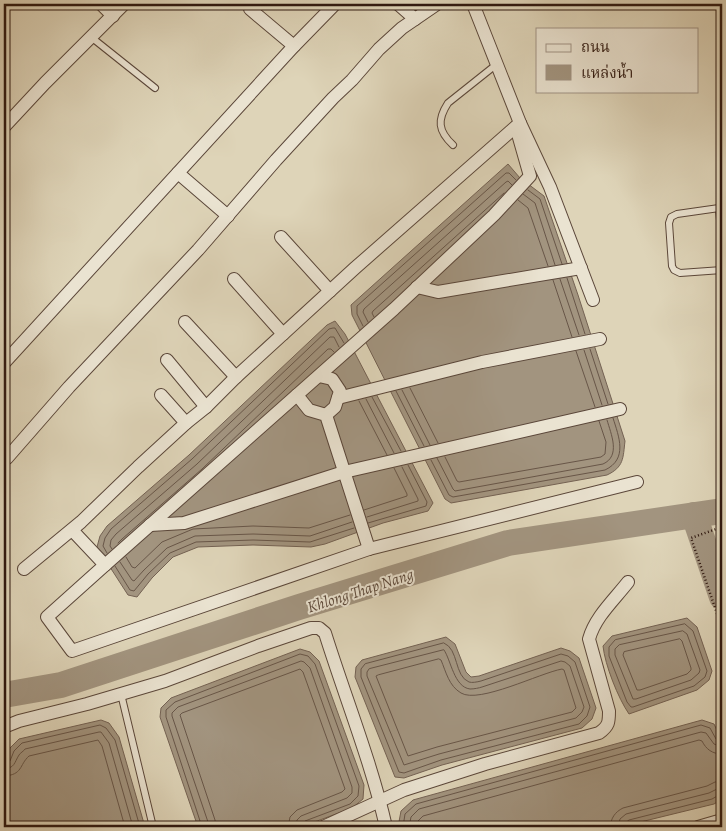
<svg xmlns="http://www.w3.org/2000/svg" width="726" height="831" font-family="Alegreya,'Noto Serif Thai',serif">
<style>
.water{fill:#a2947f;stroke:#746253}
.lines{fill:none;stroke-linecap:round;stroke-linejoin:round}
.shore{stroke:#685648;stroke-width:1}
.river{stroke:#a2947f;stroke-width:26}
.service-casing{stroke:#5b473a;stroke-width:8}
.minor-casing{stroke:#5b473a;stroke-width:14}
.path{stroke:#2f1810;stroke-width:2.5;stroke-dasharray:1 2.5;stroke-linecap:butt}
.service{stroke:#eae3d1;stroke-width:6}
.minor{stroke:#eae3d1;stroke-width:12}
.labels{text-anchor:middle;stroke-width:4;stroke-linejoin:round;paint-order:stroke}
.water-label{font-size:16px;font-style:italic;fill:#5d4a3c;stroke:#eae3d1}
</style>
<rect width="100%" height="100%" fill="#ded4b8"/>
<filter id="stains"><feTurbulence type="fractalNoise" baseFrequency=".004" numOctaves="4"/><feColorMatrix values="0 0 0 0 .2 0 0 0 0 .09 0 0 0 0 .02 0 0 0 .5 -.17"/></filter>
<radialGradient id="worn" r=".72"><stop offset=".6" stop-color="#630" stop-opacity="0"/><stop offset="1" stop-color="#630" stop-opacity=".3"/></radialGradient>
<g class="water">
<path d="M508 164 520 178 544 196 578 295 625 441C623 458 624 467 607 475L451 503 445 499 352 315 351 305Z"/>
<polygon points="335,321 345,334 433,503 428,511 383,523 325,544 311,547 253,545 198,547 173,557 152,578 137,597 128,595 97,547 100,536 107,526 189,455 327,325"/>
<path d="M687 618 697 627 712 671 709 680 697 690 629 714C618 698 605 665 603 646L612 636Z"/>
<polygon points="446,637 455,644 466,672 471,677 479,676 561,648 570,651 579,658 596,708 592,719 582,728 442,765 404,778 395,777 355,677 356,667 362,660"/>
<polygon points="300,649 310,652 319,661 364,785 363,799 352,808 301,827 198,827 160,717 161,708 171,698"/>
<polygon points="101,720 109,723 119,737 145,827 4,827 4,762 10,748 19,739"/>
<polygon points="702,720 714,724 722,741 722,799 714,804 620,827 398,827 401,811 413,800"/>
</g>
<g class="lines">
<g class="shore">
<polyline points="528,190 540,199 562,264"/>
<polyline points="523,194 535,203 555,265"/>
<polyline points="518,200 528,208 548,266"/>
<polyline points="567,278 585,334"/>
<polyline points="560,279 579,335"/>
<polyline points="553,280 572,337"/>
<polyline points="374,317 372,313 373,311 504,193"/>
<polyline points="368,322 363,312 364,309 506,182 508,181 512,185"/>
<polyline points="363,326 357,314 357,306 506,173 509,173 516,180"/>
<polyline points="590,349 608,404"/>
<polyline points="584,350 602,405"/>
<polyline points="576,351 595,407"/>
<polyline points="410,388 438,443"/>
<polyline points="402,390 430,445"/>
<polyline points="396,391 424,446"/>
<polyline points="372,397 401,451"/>
<polyline points="366,399 394,453"/>
<polyline points="359,401 387,455"/>
<polyline points="445,457 457,481 459,482 601,457 605,454 606,442 599,421"/>
<path d="M437 458 453 489 455 491 603 464C621 456 611 434 607 420"/>
<path d="M431 460 449 495 453 497 605 470C628 459 619 437 613 418"/>
<polyline points="364,510 407,496 407,494 394,468"/>
<polyline points="367,517 418,501 418,499 402,467"/>
<polyline points="368,523 426,506 427,502 408,465"/>
<polyline points="118,543 122,539 202,469 328,349 331,349 334,352"/>
<polyline points="112,549 110,546 111,540 116,534 197,464 330,337 334,337 339,347"/>
<polyline points="107,553 103,546 105,538 111,529 192,459 329,329 333,328 335,328 344,343"/>
<polyline points="126,557 132,567 135,568 162,542 193,529 253,526 309,528 350,515"/>
<polyline points="120,562 132,580 134,581 144,570 167,548 195,536 253,534 310,536 352,522"/>
<polyline points="115,566 130,590 134,591 148,574 170,553 196,542 253,540 310,542 354,528"/>
<polygon points="685,624 693,631 707,671 705,677 694,686 633,707 631,707 627,702 609,656 609,647 615,640"/>
<polygon points="683,631 687,634 700,670 699,673 691,680 636,699 633,699 615,655 615,649 619,645"/>
<polygon points="680,639 682,641 691,668 691,670 687,674 640,690 637,690 623,655 624,652"/>
<path d="M444 643C459 649 454 676 469 682 472 683 477 682 481 681L561 654 568 656 575 662 590 707 587 716 579 724 441 760 404 773 399 772 361 677V669L365 664Z"/>
<path d="M444 650C451 660 454 687 470 689 474 689 479 688 482 687L561 661 565 662 570 666 584 707 582 712 576 718 439 754 404 765 367 676V672L369 669Z"/>
<path d="M439 659 441 660C446 672 449 686 461 693 479 704 540 673 562 669L564 670 576 708 572 712 437 747 408 756 376 676 378 675Z"/>
<polyline points="4,762 10,761 14,751 22,743 100,725 106,728 115,740 140,827"/>
<path d="M4 769C15 768 14 763 19 755 20 753 24 751 25 749L99 732H101L109 743 133 827"/>
<path d="M4 776C23 775 19 765 29 756L98 740 102 746 125 827"/>
<polyline points="202,827 166,717 166,710 175,702 300,654 308,656 315,664 359,786 358,796 350,804 305,821 303,823 302,827"/>
<polyline points="208,827 208,822 172,716 172,713 178,707 301,661 304,662 310,668 352,787 352,793 347,798 301,816 297,820 296,827"/>
<polyline points="216,827 215,820 180,715 182,713 300,669 303,672 345,789 342,792 297,810 290,817 288,827"/>
<polyline points="403,827 405,814 416,804 701,725 710,728 716,739 722,740"/>
<polyline points="409,827 411,817 419,809 701,732 706,733 714,744 722,747"/>
<path d="M417 827 418 821 423 816 699 740 702 741C706 749 712 754 722 754"/>
<path d="M610 827C611 818 615 812 623 808L707 786 715 782 722 781"/>
<polyline points="618,827 620,819 626,814 709,793 717,789 722,789"/>
<polyline points="624,827 625,823 629,820 712,799 719,795 722,795"/>
</g>
<g class="river">
<polyline points="694,515 722,597"/>
<polyline points="4,695 61,685 299,607 508,543 722,511"/>
</g>
<defs>
<g id="service">
<polyline points="91,37 155,88"/>
<path d="M453 145C438 131 437 120 448 103L497 64"/>
<polyline points="719,208 677,214 671,217 669,223 672,266 674,270 680,273 722,270"/>
<polyline points="721,208 719,208 722,245"/>
<polyline points="121,694 153,827"/>
</g>
<g id="minor">
<polyline points="101,4 113,16"/>
<polyline points="398,4 415,19"/>
<polyline points="473,4 520,123 550,187 593,300"/>
<polyline points="250,9 294,46"/>
<polyline points="4,127 45,83 124,4"/>
<polyline points="178,173 228,216"/>
<polyline points="281,237 330,291"/>
<polyline points="234,279 283,334"/>
<polyline points="417,287 438,292 581,268"/>
<polyline points="185,322 236,377"/>
<polyline points="167,360 206,407"/>
<polyline points="4,363 294,46 335,4"/>
<polyline points="319,376 332,379 340,391 335,407 326,415"/>
<polyline points="161,395 186,423"/>
<polyline points="297,395 309,410 326,415 369,549"/>
<polyline points="338,398 482,362 600,339"/>
<polyline points="4,460 7,458 69,387 198,250 276,160 333,98 352,80 379,49 402,28 437,4"/>
<polyline points="150,525 184,523 344,472 620,409"/>
<polyline points="72,530 105,565 394,309 494,215 530,176 516,127"/>
<polyline points="105,565 47,617 72,651 369,549 637,482"/>
<polyline points="24,569 81,522 138,467 186,423 206,407 236,377 355,268 520,123"/>
<path d="M4 727 19 721 87 704 165 681 258 646 311 628H319L325 633C345 697 371 761 386 827"/>
<path d="M323 827 404 790 485 764 599 733C609 726 609 722 609 711L589 639C595 617 614 600 628 582"/>
<polyline points="698,827 722,820"/>
</g>
</defs>
<use href="#service" class="service-casing"/>
<use href="#minor" class="minor-casing"/>
<polyline class="path" points="722,527 691,538 722,628"/>
<use href="#service" class="service"/>
<use href="#minor" class="minor"/>
</g>
<g class="labels">
<g class="water-label">
<text transform="translate(360 590) rotate(-18)" y="6">Khlong Thap Nang</text>
</g>
</g>
<rect width="726" height="831" fill="none" stroke="#ded4b8" stroke-width="20"/>
<rect x="5" y="5" width="716" height="821" fill="none" stroke="#2f1810" stroke-width="2.5"/>
<rect x="10" y="10" width="706" height="811" fill="none" stroke="#2f1810"/>
<rect x="536" y="28" width="162" height="65" fill="#eae3d1" stroke="#9f9284"/>
<rect x="546" y="44" width="25" height="8" fill="#eae3d1" stroke="#9f9284"/>
<text x="581" y="52" font-size="15" fill="#2f1810">ถนน</text>
<rect x="546" y="65" width="25" height="15" fill="#a2947f" stroke="#9f9284"/>
<text x="581" y="78" font-size="15" fill="#2f1810">แหล่งน้ำ</text>
<rect width="100%" height="100%" filter="url(#stains)"/>
<rect width="100%" height="100%" fill="url(#worn)"/>
</svg>
